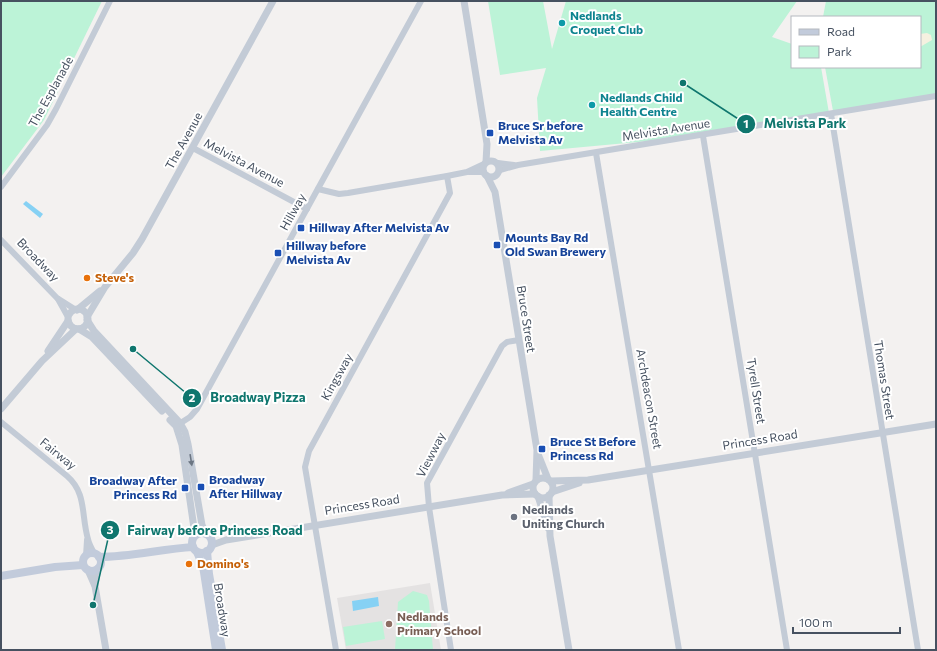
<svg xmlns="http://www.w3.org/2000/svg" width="937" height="651" font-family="Commissioner,sans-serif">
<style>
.education{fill:#e4e2e2}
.green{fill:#bcf3d7}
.sand{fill:#f5f1e0}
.water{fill:#86d1f4}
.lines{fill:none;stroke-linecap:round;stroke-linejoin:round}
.minor{stroke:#c3cbd6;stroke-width:6}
.tertiary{stroke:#c3cbd6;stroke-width:7}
.secondary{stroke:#c2cbdb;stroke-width:8}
.oneway{fill:#6c7683}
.culture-dot{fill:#0f9aa8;stroke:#fff;stroke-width:1.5}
.transit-dot{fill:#1a4fb4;stroke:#fff;stroke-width:1.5}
.food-dot{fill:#e8710a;stroke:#fff;stroke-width:1.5}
.worship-dot{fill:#6b7280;stroke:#fff;stroke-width:1.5}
.education-dot{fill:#8d6e63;stroke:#fff;stroke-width:1.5}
.labels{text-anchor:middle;stroke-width:4;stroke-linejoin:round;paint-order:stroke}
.culture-label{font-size:12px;font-weight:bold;fill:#0d838f;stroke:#fff;text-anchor:start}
.street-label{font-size:12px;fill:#465160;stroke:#fff}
.transit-label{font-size:12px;font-weight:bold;fill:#164399;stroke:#fff;text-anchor:start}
.food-label{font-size:12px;font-weight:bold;fill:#c56008;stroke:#fff;text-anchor:start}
.worship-label{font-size:12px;font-weight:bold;fill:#5b616d;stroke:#fff;text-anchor:start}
.education-label{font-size:12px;font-weight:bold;fill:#785e54;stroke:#fff;text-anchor:start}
.leader{fill:none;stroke:#0f766e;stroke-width:1.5}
.callout-dot{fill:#0f766e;stroke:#fff;stroke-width:1.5}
.mark-label{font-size:12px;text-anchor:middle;font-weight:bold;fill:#fff}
.callout-label{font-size:13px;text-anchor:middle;font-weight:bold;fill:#0f766e;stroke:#fff;stroke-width:4;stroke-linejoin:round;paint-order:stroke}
</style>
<rect width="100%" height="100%" fill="#f3f1f0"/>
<polygon class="education" points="430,583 441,650 346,650 337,598"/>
<g class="green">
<polygon points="1,1 102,1 44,120 1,177"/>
<polygon points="488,1 543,1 552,49 566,1 797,1 772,37 792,44 792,67 821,67 829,113 703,136 540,151 537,98 546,68 500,75"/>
<polygon points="826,1 936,1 936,94 833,111 825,67 920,67 920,17 823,17"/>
<polygon points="413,591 427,595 429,601 433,650 395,650 398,602"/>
<polygon points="382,621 385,639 346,646 343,627"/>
</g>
<polygon class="sand" points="927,33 931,35 932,40 920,47 920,34"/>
<g class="water">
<polygon points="26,201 43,214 40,218 23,204"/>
<polygon points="378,597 379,606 353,611 352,601"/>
</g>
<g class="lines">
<g class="minor">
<polyline points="831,114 918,650"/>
<polyline points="703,136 787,650"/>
<polyline points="193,148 307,209"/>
<polyline points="596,153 679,650"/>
<polyline points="498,163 514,165"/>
<polyline points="500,170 518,165 936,96"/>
<polyline points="469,172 484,172"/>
<polyline points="1,187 47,125 56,109 110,1"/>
<polyline points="318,189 339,194 348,193 447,176 467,172 484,164"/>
<polyline points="1,240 57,298 76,310"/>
<polyline points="58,299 68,317"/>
<path d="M1 422 67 476C87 493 81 516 88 539 89 544 92 549 94 553"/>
<polyline points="176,426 190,417 197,409 421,1"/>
<polyline points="86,556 87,540"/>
<polyline points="336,650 305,467 309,451 450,193 447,176"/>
<polyline points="451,650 429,507 427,483 502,346 507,342 519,340"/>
</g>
<g class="tertiary">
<polyline points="464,1 487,144 486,162"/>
<circle cx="491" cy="169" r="8"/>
<polyline points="487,176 495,192 537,450 536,480"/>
<circle cx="78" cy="319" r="10"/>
<polyline points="77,310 100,291"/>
<polyline points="87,317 105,287 133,253 142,239 273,1"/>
<polyline points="87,320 94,331 180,423 185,432 188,444 202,525 206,534"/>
<polyline points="79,329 92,337 162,411"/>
<polyline points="48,351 68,321"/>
<polyline points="1,409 42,361 76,329"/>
<polyline points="170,420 176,426 182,445 195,535"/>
<polyline points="538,454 548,479"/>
<circle cx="543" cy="488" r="10"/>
<polyline points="551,481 588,480 936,424"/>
<polyline points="552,492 579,483"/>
<polyline points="508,493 533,484"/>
<polyline points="549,495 550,536 569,650"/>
<polyline points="538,496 548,528"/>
<polyline points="212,545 226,540 502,495 535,494"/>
<polyline points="88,570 95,586 106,650"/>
<polyline points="95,585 98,568"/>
</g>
<g class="secondary">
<circle cx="202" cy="543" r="10"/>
<polyline points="207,551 209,574 222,650"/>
<polyline points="197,552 203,566 216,650"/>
<circle cx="92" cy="562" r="9"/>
<path d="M99 557C131 557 161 549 193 547"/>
<polyline points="1,576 55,567 83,565"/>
</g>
</g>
<defs><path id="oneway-solid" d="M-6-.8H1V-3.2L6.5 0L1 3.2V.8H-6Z"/></defs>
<use class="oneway" href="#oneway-solid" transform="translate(191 460) rotate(81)"/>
<g class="culture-dot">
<circle cx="562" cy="23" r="4"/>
<circle cx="592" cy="105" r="4"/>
</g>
<g class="transit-dot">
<rect x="486" y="129" width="8" height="8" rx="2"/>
<rect x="297" y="224" width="8" height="8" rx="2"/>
<rect x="493" y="241" width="8" height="8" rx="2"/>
<rect x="274" y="249" width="8" height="8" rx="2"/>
<rect x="538" y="445" width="8" height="8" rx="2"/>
<rect x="197" y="483" width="8" height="8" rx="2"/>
<rect x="181" y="484" width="8" height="8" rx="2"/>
</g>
<g class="food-dot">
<circle cx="87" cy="278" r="4"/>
<circle cx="189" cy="564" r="4"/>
</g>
<circle class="worship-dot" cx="514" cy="517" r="4"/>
<circle class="education-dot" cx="389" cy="624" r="4"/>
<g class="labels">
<g class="culture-label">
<text x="570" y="20">Nedlands<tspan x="570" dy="14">Croquet Club</tspan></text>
<text x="600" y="102">Nedlands Child<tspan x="600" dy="14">Health Centre</tspan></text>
</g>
<g class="street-label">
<text transform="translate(51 92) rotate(-61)" y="4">The Esplanade</text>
<text transform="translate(666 130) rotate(-9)" y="4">Melvista Avenue</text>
<text transform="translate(184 141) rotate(-61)" y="4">The Avenue</text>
<text transform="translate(244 163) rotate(28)" y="4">Melvista Avenue</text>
<text transform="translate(293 212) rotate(-61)" y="4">Hillway</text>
<text transform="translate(38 260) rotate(46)" y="4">Broadway</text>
<text transform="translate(526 319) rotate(81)" y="4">Bruce Street</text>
<text transform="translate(337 377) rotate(-61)" y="4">Kingsway</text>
<text transform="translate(884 380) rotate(81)" y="4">Thomas Street</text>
<text transform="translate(756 391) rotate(81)" y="4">Tyrell Street</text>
<text transform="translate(649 399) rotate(80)" y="4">Archdeacon Street</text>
<text transform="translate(760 440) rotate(-9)" y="4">Princess Road</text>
<text transform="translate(58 454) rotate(39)" y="4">Fairway</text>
<text transform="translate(431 455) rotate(-63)" y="4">Viewway</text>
<text transform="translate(362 505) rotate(-9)" y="4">Princess Road</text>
<text transform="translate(222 610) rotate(81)" y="4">Broadway</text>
</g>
<g class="transit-label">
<text x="498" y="130">Bruce Sr before<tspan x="498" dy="14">Melvista Av</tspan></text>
<text x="309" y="232">Hillway After Melvista Av</text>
<text x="505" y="242">Mounts Bay Rd<tspan x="505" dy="14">Old Swan Brewery</tspan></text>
<text x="286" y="250">Hillway before<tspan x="286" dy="14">Melvista Av</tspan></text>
<text x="550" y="446">Bruce St Before<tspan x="550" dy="14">Princess Rd</tspan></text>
<text x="209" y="484">Broadway<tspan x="209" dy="14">After Hillway</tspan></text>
<text x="177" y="485" text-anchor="end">Broadway After<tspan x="177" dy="14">Princess Rd</tspan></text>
</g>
<g class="food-label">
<text x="95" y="282">Steve's</text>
<text x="197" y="568">Domino's</text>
</g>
<g class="worship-label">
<text x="522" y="514">Nedlands<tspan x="522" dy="14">Uniting Church</tspan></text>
</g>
<g class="education-label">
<text x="397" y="621">Nedlands<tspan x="397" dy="14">Primary School</tspan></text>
</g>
</g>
<path class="leader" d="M683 83L746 124M133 349L192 398M93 605L110 530"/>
<g class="callout-dot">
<circle cx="683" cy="83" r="4"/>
<circle cx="133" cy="349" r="4"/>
<circle cx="93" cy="605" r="4"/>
<circle cx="746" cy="124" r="10"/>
<circle cx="192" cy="398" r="10"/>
<circle cx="110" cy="530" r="10"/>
</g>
<g class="mark-label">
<text x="746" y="128">1</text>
<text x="192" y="402">2</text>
<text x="110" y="534">3</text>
</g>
<g class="callout-label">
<text x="805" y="128">Melvista Park</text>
<text x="258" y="402">Broadway Pizza</text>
<text x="215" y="535">Fairway before Princess Road</text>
</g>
<rect width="937" height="651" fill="none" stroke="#465160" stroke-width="4"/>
<rect x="791" y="16" width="130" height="52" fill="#ffffff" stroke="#b5b9bf"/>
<rect x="799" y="29" width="20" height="6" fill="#c2cbdb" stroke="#b5b9bf"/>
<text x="827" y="36" font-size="12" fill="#465160">Road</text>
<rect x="799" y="46" width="20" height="12" fill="#bcf3d7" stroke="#b5b9bf"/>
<text x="827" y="56" font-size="12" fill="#465160">Park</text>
<path d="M793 627v6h107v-6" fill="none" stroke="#465160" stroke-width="2"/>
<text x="799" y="627" font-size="12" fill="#465160" stroke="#ffffff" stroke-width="3" paint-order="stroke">100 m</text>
</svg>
